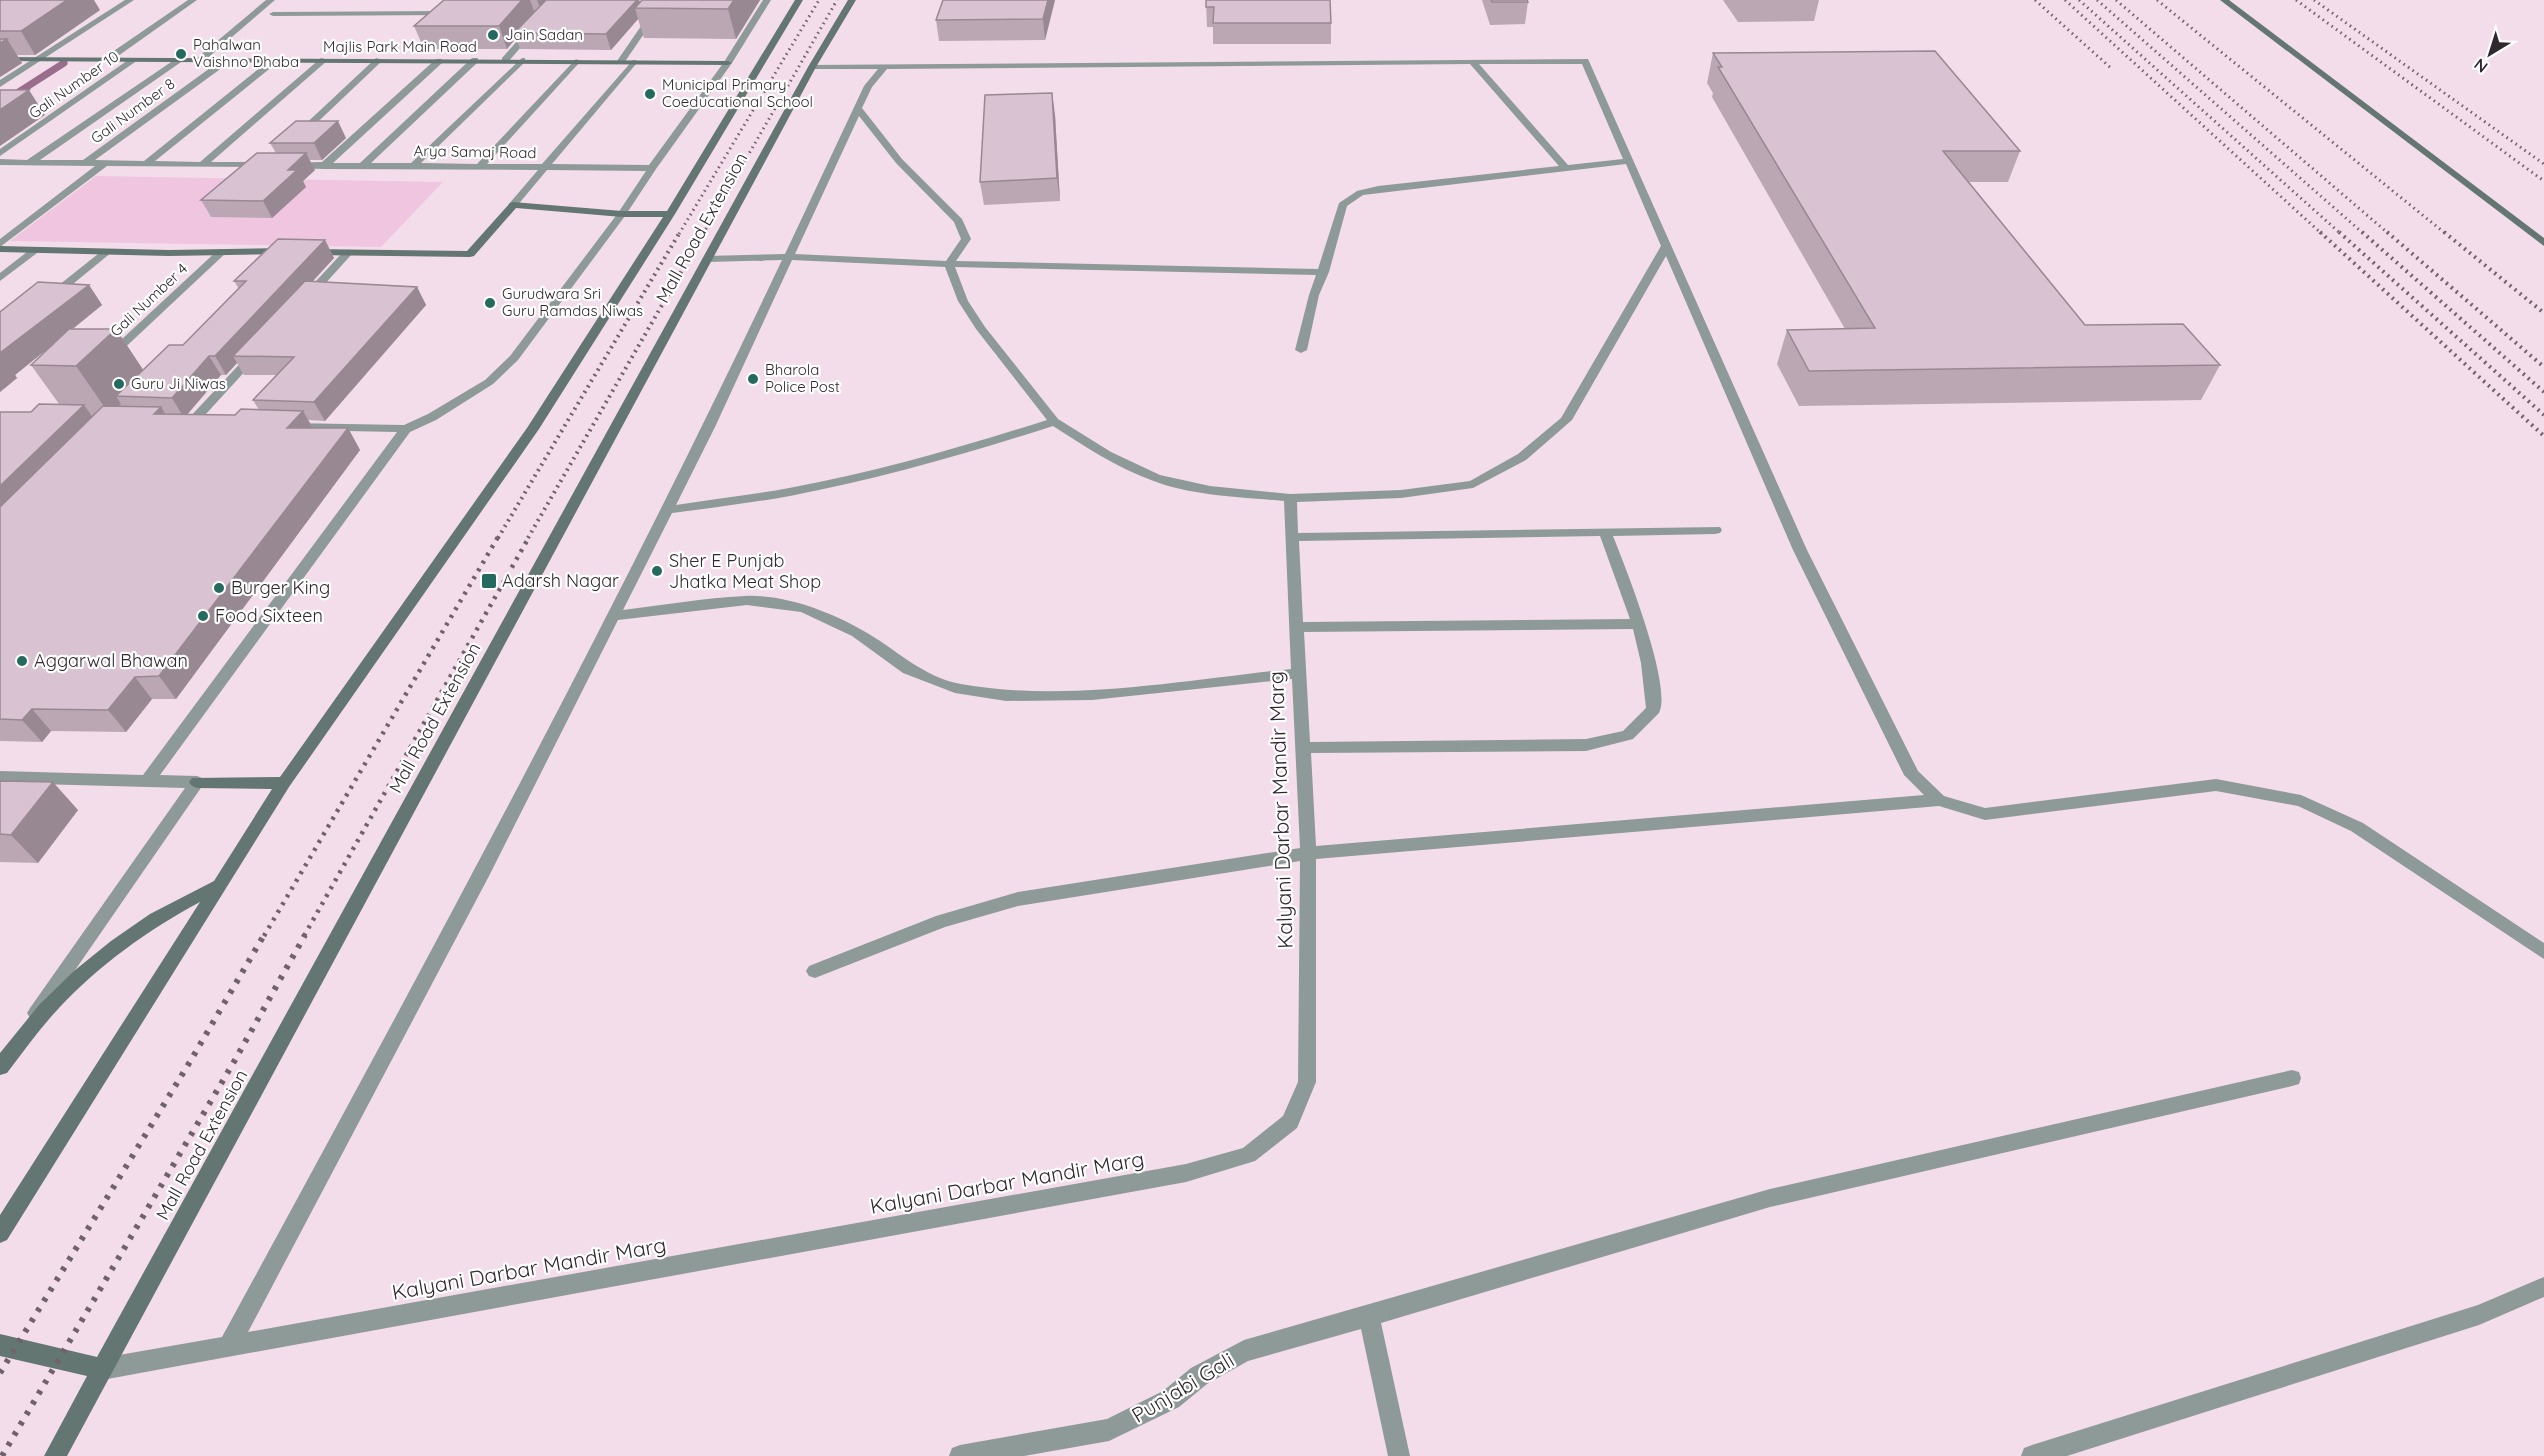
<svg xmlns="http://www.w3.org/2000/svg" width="2544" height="1456" font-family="Quicksand,sans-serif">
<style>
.green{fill:#efc5e0}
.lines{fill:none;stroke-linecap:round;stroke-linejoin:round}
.stream{stroke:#9b6d8c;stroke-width:7}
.street{fill:#8e9a97;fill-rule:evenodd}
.secondary{fill:#647672;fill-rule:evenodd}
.rail-far3{stroke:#70626b;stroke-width:3;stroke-dasharray:1.5 4;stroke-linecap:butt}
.rail-far2{stroke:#70626b;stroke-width:4;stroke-dasharray:2 4.5;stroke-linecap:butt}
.rail-far1{stroke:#70626b;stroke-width:4.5;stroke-dasharray:3 6;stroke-linecap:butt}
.rail{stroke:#70626b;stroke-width:6;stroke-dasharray:4 8;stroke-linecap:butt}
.wall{fill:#bba7b4;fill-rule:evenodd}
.shaded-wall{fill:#988892}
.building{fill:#d9c2d1;stroke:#988892;stroke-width:1.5}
.poi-dot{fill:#246a5e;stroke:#fff;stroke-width:2}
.labels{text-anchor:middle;stroke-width:4.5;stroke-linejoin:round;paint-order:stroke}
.far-poi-label{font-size:15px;fill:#31282e;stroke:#fff;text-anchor:start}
.far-street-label{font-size:15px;fill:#31282e;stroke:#fff}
.street-label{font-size:18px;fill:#31282e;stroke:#fff}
.poi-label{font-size:18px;fill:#31282e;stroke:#fff;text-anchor:start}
.near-street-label{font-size:21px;fill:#31282e;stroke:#fff}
</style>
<rect width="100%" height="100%" fill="#f4ddeb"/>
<polygon class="green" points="96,176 443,182 381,247 10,241"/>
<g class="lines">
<polyline class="stream" points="0,104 64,63"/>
<g class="street">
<polygon points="125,0 134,0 0,87 0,80"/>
<polygon points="188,0 197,0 111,61 105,61 105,57"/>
<polygon points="266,0 275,0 203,62 197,62 197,58"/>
<polygon points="554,0 562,0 508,62 502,62 502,58"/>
<polygon points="659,0 667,0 624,63 618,63 617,61"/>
<polygon points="763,0 771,0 732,63 656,169 625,216 518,360 493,384 436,420 410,432 160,775 197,776 202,778 205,782 42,1018 36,1021 30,1018 27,1013 30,1008 185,788 0,783 0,771 143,775 397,432 294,430 290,429 290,423 404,425 428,414 485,380 510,356 618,213 646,171 547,170 516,207 513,208 508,205 538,170 324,169 292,168 289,167 289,163 322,162 436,59 442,59 442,63 333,163 360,163 472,58 478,58 478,62 371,163 411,163 522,58 525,58 525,62 421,163 477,164 576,59 580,61 579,63 487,164 542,164 633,60 636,60 636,64 552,164 649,165 724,62"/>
<polygon points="447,11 451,13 450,15 273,16 269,14 273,12"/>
<polygon points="131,58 138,60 0,156 0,149"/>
<polygon points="177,58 184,60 40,160 83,160 224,58 230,58 230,62 95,160 144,161 272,58 278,58 278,62 155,161 200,162 321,58 328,60 211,162 262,162 265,163 265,167 107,166 0,247 0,239 95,166 0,165 0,159 27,160"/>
<polygon points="376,58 383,60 303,136 297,136 297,132"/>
<path d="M1588 59 1807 550 1918 771 1944 796 1985 808 2216 779 2301 795 2363 823 2544 943V959L2351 831 2298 806 2216 791 1985 820 1939 806 1316 859V1082L1297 1128 1255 1161 1186 1182 102 1380 94 1377 91 1369 94 1361 102 1358 222 1337C416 981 609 626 782 260L707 262 702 259 707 256 785 254 864 86 878 69H809V65ZM1470 64 1559 166 1378 186 1357 191 1339 203 1318 269 956 261 971 239 962 219 902 159 862 108 872 87 887 69ZM1479 64H1582L1623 159 1568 165ZM859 116 896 163 954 222 961 239 946 261 795 254ZM1626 164 1661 246 1561 418 1518 454 1470 481 1401 490 1290 494 1210 486 1160 475 1111 452 1058 419 985 327 968 301 955 267 1316 275 1309 295 1295 350 1301 353 1307 350 1319 295 1329 272 1347 206 1363 195ZM1666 256 1793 550 1904 775 1924 795 1316 846 1311 753 1586 751 1633 739 1659 713C1673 686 1625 566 1613 536L1715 534 1720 533 1722 530 1720 527 1298 533 1297 502 1401 498 1473 488 1526 460 1572 420ZM792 260 945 267 958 301 976 329 1047 420C962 447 877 472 789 488 752 495 714 499 676 505L715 427ZM1053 426C1084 446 1116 467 1151 480 1191 496 1241 497 1284 501L1291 669C1186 680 1065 703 961 684 922 677 895 648 862 630 829 611 783 594 745 596 704 598 663 605 623 610L672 513C711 508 751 503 790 496 879 479 966 454 1053 426ZM1600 536 1630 619 1303 622 1299 541ZM747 605 801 612 852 636 903 673 955 693 1006 701 1092 700 1292 679 1300 848 1018 892 936 916 809 966 806 971 809 976 815 978 945 927 1018 906 1300 861 1298 1082 1283 1116 1243 1148 1186 1164 248 1332 489 876 618 620ZM1633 629 1641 663 1646 708 1623 731 1586 739 1310 742 1304 632Z"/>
<polygon points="32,248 41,250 0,281 0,273"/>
<polygon points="219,249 228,251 116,356 108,356 108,352"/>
<polygon points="103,250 112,252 57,297 49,297 49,293"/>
<polygon points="343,252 352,254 313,297 305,297 305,293"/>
<polygon points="254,352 258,353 258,357 195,426 187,426 187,420 250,353"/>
<polygon points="2292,1070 2299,1072 2301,1078 2299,1084 2292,1086 1770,1207 1381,1323 1410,1456 1388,1456 1361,1329 1248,1361 1207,1384 1179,1407 1109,1441 1024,1456 949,1456 952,1448 960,1445 1107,1419 1163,1391 1191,1368 1244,1340 1770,1189"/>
<polygon points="2544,1277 2544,1297 2479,1325 2067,1456 2021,1456 2024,1448 2032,1445 2478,1305"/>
</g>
<g class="secondary">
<path d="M795 0H803L675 214 539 429 289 787 7 1240 0 1243V1215L200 902C148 930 99 965 59 1008 40 1028 24 1051 7 1073L0 1075V1053L39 1005 74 971 111 941 150 914 214 881 272 789 197 788 192 786 189 782 192 778 280 777 527 428 663 217H622L516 208 474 256 470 257 312 255 307 252 312 249 467 251 510 203 513 202 622 211H667Z"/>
<polygon points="848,0 856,0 816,67 67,1456 44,1456 87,1376 0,1356 0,1334 97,1357 808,67"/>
<polygon points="2220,0 2229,0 2544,238 2544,246"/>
<polygon points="0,57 728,61 732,63 728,65 0,61"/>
<polygon points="0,246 169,250 285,248 290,251 285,254 169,256 0,252"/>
</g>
<g class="rail-far3">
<polyline points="2035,0 2112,69"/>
<polyline points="2065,0 2322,234"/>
<polyline points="2079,0 2341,234"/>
<polyline points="2097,0 2364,234"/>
<polyline points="2116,0 2389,234"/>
<polyline points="2157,0 2446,234"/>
<polyline points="2296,0 2544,181"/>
<polyline points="2314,0 2544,164"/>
<polyline points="679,234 819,0"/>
<polyline points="703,234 837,0"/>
</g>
<g class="rail-far2">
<polyline points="2320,232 2544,436"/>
<polyline points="2339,232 2544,415"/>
<polyline points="2362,232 2544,392"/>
<polyline points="2387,232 2544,367"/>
<polyline points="2444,232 2544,313"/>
<polyline points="498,538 680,232"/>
<polyline points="528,538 704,232"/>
</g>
<g class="rail-far1">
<polyline points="264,936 498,537"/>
<polyline points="304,936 529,537"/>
</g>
<g class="rail">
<polyline points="0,1373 191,1060 264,935"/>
<polyline points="2,1456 235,1060 305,935"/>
</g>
</g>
<g class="wall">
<polygon points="0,0 100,10 35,55 17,55 22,63 0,77"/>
<polygon points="444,0 639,0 640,2 642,0 760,0 736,39 644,38 638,19 611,50 520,49 516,38 507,49 424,49 414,26"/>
<polygon points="1055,0 1045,40 939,41 936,20"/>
<polygon points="1206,0 1331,23 1331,44 1213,44 1213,27 1207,27"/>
<polygon points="1482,0 1527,0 1528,2 1525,24 1490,25"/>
<polygon points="1723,0 1819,0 1814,21 1738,22"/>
<polygon points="1713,53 2020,151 2008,182 1969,182 2085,325 2220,365 2201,400 1799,406 1777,364 1787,330 1845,329 1712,97 1713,93 1707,83"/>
<polygon points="1055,115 1060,201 984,205 980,182"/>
<polygon points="346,138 322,160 309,160 315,170 303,181 306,187 272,218 211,217 201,200 276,153 270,143"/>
<path d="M325 240 334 258 313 281 417 287 426 305 325 421 308 420 313 428H348L360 450 176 699H152L126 732 51 731 42 742 0 741V412H31L59 404 31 365 48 348 15 375 17 378 0 392V312L89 285 102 305 73 329H116L143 370 183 345 239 289 234 281ZM237 363 244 375H277L253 400 259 410 235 415H187L221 375H226Z"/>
<polygon points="0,781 78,810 38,863 0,862"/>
</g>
<g class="shaded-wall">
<polygon points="67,0 94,0 100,10 35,55 21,31"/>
<polygon points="522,0 530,0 536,16 514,33 516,38 507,49 499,26"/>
<polygon points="537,0 549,0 540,8"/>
<polygon points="637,0 639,0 642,8 635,8 638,19 611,50 606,34"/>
<polygon points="734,0 760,0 736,39 728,9"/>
<polygon points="1048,0 1055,0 1045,40 1043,19"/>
<polygon points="7,39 22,63 0,77 0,43"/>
<polygon points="29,90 45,115 0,146 0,110"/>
<polygon points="1052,93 1055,115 1060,201 1057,178"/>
<polygon points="338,121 346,138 322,160 314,143"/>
<polygon points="306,153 315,170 303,181 306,187 272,218 263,201 288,170"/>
<polygon points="325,240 334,258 243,357 233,356 237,363 226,375 215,356"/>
<polygon points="89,285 102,305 15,375 17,378 0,392 0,353"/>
<polygon points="417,287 426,305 325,421 314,402"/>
<polygon points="116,329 148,377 116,396 121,404 110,415 76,366"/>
<polygon points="209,356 221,375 184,418 172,398"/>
<polygon points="84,405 99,426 0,525 0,486"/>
<polygon points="161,407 175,429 154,414"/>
<polygon points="303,411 315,432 287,428"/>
<polygon points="348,428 360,450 176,699 159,676"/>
<polygon points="135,677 152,699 126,732 108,710"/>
<polygon points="32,709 51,731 42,742 22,720"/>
<polygon points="53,782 78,810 38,863 11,835"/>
</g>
<g class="building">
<polygon points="0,0 67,0 21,31 0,31"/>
<polygon points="444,0 522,0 499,26 414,26"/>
<polygon points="546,0 637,0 606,34 514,33"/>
<polygon points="642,0 734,0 728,9 635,8"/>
<polygon points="943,0 1048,0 1043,19 936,20"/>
<polygon points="1206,0 1330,0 1331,23 1213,23 1214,7 1206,7"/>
<polygon points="1491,0 1527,0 1528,2 1492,2"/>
<polygon points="0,39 7,39 0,43"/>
<polygon points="1935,51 2020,151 1943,151 2085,325 2183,324 2220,365 1809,371 1787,330 1875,328 1718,67 1722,67 1713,53"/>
<polygon points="0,90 29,90 0,110"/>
<polygon points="1052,93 1057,178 980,182 985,95"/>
<polygon points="296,121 338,121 314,143 270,143"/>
<polygon points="257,153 306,153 288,170 297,170 263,201 201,200"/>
<polygon points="278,239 325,240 215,356 209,356 172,398 116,396 169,345 183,345 246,281 234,281"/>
<polygon points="305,281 417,287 314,402 253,400 294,357 233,356"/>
<polygon points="38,282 89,285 0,353 0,312"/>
<polygon points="69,329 116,329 76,366 31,365"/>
<polygon points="39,404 84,405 0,486 0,412 31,412"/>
<polygon points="103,406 161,407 154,414 235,415 241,409 303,411 287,428 348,428 159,676 135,677 108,710 32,709 22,720 0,719 0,507"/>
<polygon points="0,781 53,782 11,835 0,834"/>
</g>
<g class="poi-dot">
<circle cx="493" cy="35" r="6"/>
<circle cx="181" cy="54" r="6"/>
<circle cx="650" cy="94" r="6"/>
<circle cx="490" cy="303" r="6"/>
<circle cx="753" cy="379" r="6"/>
<circle cx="119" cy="384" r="6"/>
<circle cx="657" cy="571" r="6"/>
<rect x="481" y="573" width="16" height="16" rx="3"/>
<circle cx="219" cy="588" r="6"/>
<circle cx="203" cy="616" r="6"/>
<circle cx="22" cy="661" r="6"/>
</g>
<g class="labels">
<g class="far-poi-label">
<text x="505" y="40">Jain Sadan</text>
<text x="193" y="50">Pahalwan<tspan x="193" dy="17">Vaishno Dhaba</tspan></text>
<text x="662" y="90">Municipal Primary<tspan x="662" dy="17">Coeducational School</tspan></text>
<text x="502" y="299">Gurudwara Sri<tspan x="502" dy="17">Guru Ramdas Niwas</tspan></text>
<text x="765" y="375">Bharola<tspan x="765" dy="17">Police Post</tspan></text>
<text x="131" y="389">Guru Ji Niwas</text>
</g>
<g class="far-street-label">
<text x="400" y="52">Majlis Park Main Road</text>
<text transform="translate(74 85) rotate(-35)" y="5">Gali Number 10</text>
<text transform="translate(133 111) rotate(-36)" y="5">Gali Number 8</text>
<text transform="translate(475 152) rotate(1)" y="5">Arya Samaj Road</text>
<text transform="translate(149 300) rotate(-43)" y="5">Gali Number 4</text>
</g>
<g class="street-label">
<text transform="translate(702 228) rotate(-61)" y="6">Mall Road Extension</text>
<text transform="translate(435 718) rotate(-61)" y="6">Mall Road Extension</text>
<text transform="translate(202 1145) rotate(-61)" y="6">Mall Road Extension</text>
</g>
<g class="poi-label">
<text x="669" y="567">Sher E Punjab<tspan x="669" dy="21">Jhatka Meat Shop</tspan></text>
<text x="502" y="587">Adarsh Nagar</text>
<text x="231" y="594">Burger King</text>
<text x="215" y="622">Food Sixteen</text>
<text x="34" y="667">Aggarwal Bhawan</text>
</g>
<g class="near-street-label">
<text transform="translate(1281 810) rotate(-92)" y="7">Kalyani Darbar Mandir Marg</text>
<text transform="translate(1007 1183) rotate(-10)" y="7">Kalyani Darbar Mandir Marg</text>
<text transform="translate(529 1269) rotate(-10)" y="7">Kalyani Darbar Mandir Marg</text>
<text transform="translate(1183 1388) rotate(-31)" y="7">Punjabi Gali</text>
</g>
</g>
<g transform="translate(2490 54) rotate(218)" stroke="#ffffff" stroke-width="4.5" paint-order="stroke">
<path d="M0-4.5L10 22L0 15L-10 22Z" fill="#31282e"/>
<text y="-9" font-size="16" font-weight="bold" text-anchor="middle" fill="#31282e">N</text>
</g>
</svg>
